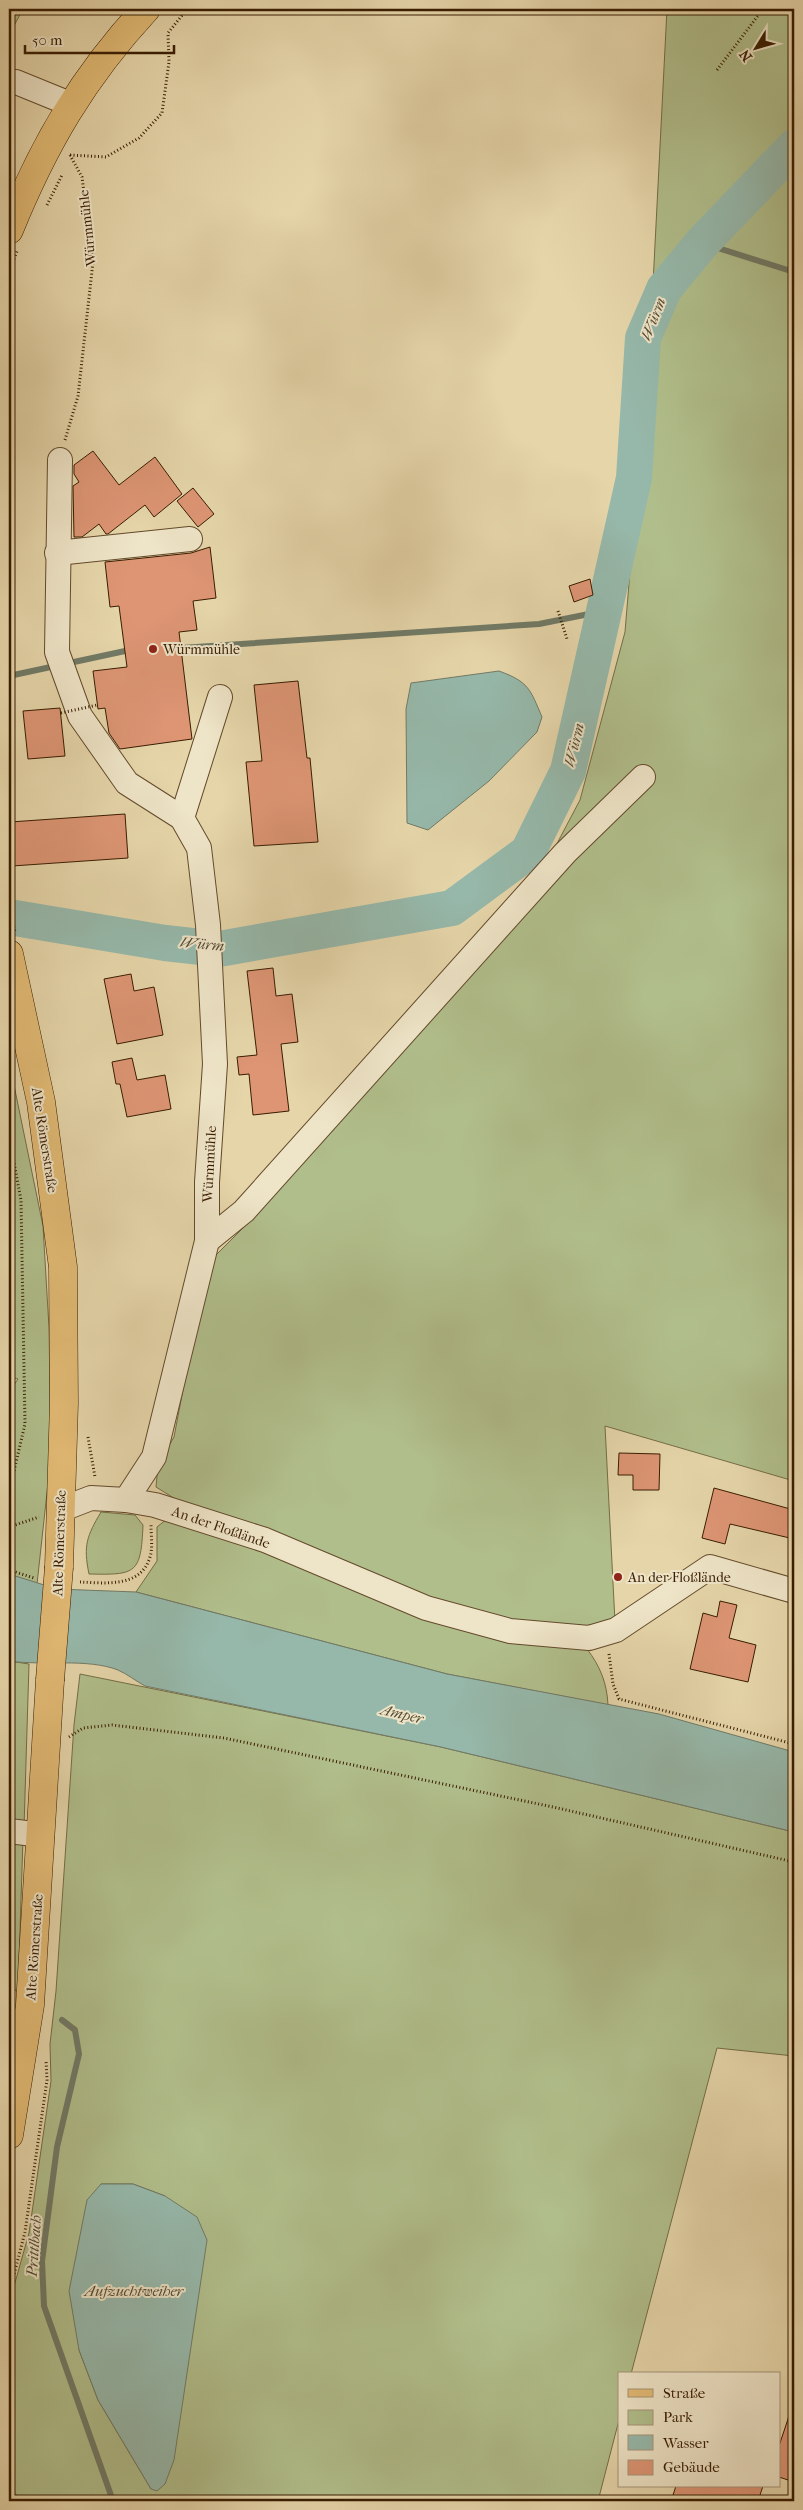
<svg xmlns="http://www.w3.org/2000/svg" width="803" height="2510" font-family="'IM FELL French Canon',serif">
<style>
.green{fill:#b0be8b;stroke:#746d46;fill-rule:evenodd}
.water{fill:#96b8aa;stroke:#717a66}
.lines{fill:none;stroke-linecap:round;stroke-linejoin:round}
.stream{stroke:#717a66;stroke-width:6}
.river{stroke:#96b8aa;stroke-width:36}
.building{fill:#dd9574;stroke:#391c01}
.minor-casing{stroke:#644a2b;stroke-width:26}
.major-casing{stroke:#391c01;stroke-width:29}
.path{stroke:#391c01;stroke-width:3;stroke-dasharray:1 2.5;stroke-linecap:butt}
.minor{stroke:#eee4c7;stroke-width:24}
.major{stroke:#e2ba74;stroke-width:28}
.major-bridge-casing{stroke:#391c01;stroke-width:29;stroke-linecap:butt}
.path-bridge{stroke:#391c01;stroke-width:3;stroke-dasharray:1 2.5;stroke-linecap:butt}
.major-bridge{stroke:#e2ba74;stroke-width:28}
.poi-dot{fill:#8f2418;stroke:#eee4c7;stroke-width:2}
.labels{text-anchor:middle;stroke-width:4;stroke-linejoin:round;paint-order:stroke}
.street-label{font-size:14px;fill:#391c01;stroke:#eee4c7}
.poi-label{font-size:14px;fill:#391c01;stroke:#eee4c7;text-anchor:start}
.water-label{font-size:15px;font-style:italic;fill:#554b34;stroke:#eee4c7}
</style>
<rect width="100%" height="100%" fill="#e5d5a9"/>
<filter id="stains"><feTurbulence type="fractalNoise" baseFrequency=".004" numOctaves="4"/><feColorMatrix values="0 0 0 0 .2 0 0 0 0 .09 0 0 0 0 .02 0 0 0 .5 -.17"/></filter>
<radialGradient id="worn" r=".72"><stop offset=".6" stop-color="#630" stop-opacity="0"/><stop offset="1" stop-color="#630" stop-opacity=".3"/></radialGradient>
<g class="green">
<polygon points="9,9 23,9 9,35"/>
<path d="M667 9H794V202L788 208 794 210V1481L605 1426 615 1622C522 1643 425 1597 340 1564 285 1543 231 1522 177 1500L156 1487 158 1465 174 1437 207 1264 245 1226 514 925 580 800 625 632 652 304Z"/>
<polygon points="9,1061 43,1226 49,1328 51,1456 37,1584 9,1574 9,1392 18,1379 9,1377"/>
<path d="M101 1512 135 1515 143 1525C141 1574 136 1575 89 1574 83 1545 87 1536 101 1512Z"/>
<path d="M167 1519 262 1551 425 1619 508 1643 587 1649C600 1666 607 1683 608 1705L447 1674 136 1592 157 1561V1527Z"/>
<polygon points="9,1661 29,1664 24,1828 9,1826"/>
<path d="M80 1674 441 1747 794 1832V2056L717 2048 631 2374H619V2420L598 2501H26L9 2490V2304L29 2233 51 2081 50 2044 56 1991 74 1725ZM101 2184H133L165 2196 151 2489 98 2400 79 2350Z"/>
<polygon points="9,1836 23,1838 18,1993 9,1983"/>
</g>
<g class="water">
<path d="M499 671C529 682 530 689 542 717L537 732 489 781 428 830 407 823 406 709 411 683Z"/>
<path d="M9 1574 57 1589 136 1592 447 1674 659 1714 794 1752V1832L441 1747 145 1686C136 1681 127 1674 118 1670 87 1658 43 1666 9 1661Z"/>
<polygon points="101,2184 133,2184 165,2196 197,2217 207,2240 174,2460 165,2484 157,2491 151,2489 98,2400 79,2350 69,2291 87,2200"/>
</g>
<g class="lines">
<g class="stream">
<polyline points="702,243 794,272"/>
<polyline points="181,648 539,624 604,611"/>
<polyline points="9,676 125,651"/>
<polyline points="62,2020 75,2030 79,2054 57,2147 42,2261 44,2306 113,2501"/>
</g>
<polyline class="river" points="9,917 165,943 219,949 452,908 528,852 568,771 634,478 643,338 664,289 702,243 794,147"/>
</g>
<g class="building">
<polygon points="93,451 119,485 155,457 182,494 154,517 145,505 108,534 106,534 99,524 82,537 74,537 73,486 79,482 74,474 74,465"/>
<polygon points="193,488 214,514 198,527 177,501"/>
<polygon points="210,547 216,598 193,601 197,630 179,632 192,739 120,749 109,733 105,708 98,709 93,671 127,667 119,606 110,607 105,562 191,553"/>
<polygon points="590,579 593,595 574,602 569,586"/>
<polygon points="298,681 307,758 310,758 318,842 254,846 246,762 262,761 254,685"/>
<polygon points="60,708 65,756 28,759 23,711"/>
<polygon points="125,814 128,858 12,866 10,822"/>
<polygon points="273,968 276,996 292,994 298,1042 281,1044 289,1111 253,1115 249,1074 239,1075 237,1057 257,1055 247,971"/>
<polygon points="131,974 134,991 154,987 163,1035 117,1044 104,979"/>
<polygon points="132,1058 137,1080 165,1075 171,1109 127,1117 120,1084 116,1084 112,1062"/>
<polygon points="619,1453 660,1454 659,1490 633,1490 633,1475 618,1475"/>
<polygon points="714,1488 794,1510 794,1539 730,1524 725,1544 702,1538"/>
<polygon points="720,1601 737,1605 729,1638 756,1645 748,1682 690,1669 703,1613 717,1617"/>
<polygon points="791,2410 794,2410 794,2482 779,2477 779,2446"/>
<polygon points="676,2486 763,2486 758,2501 671,2501"/>
</g>
<g class="lines">
<defs>
<g id="minor">
<polyline points="9,82 16,82 70,104"/>
<polyline points="60,460 57,652 80,716 127,783 182,818 199,848 208,925 215,1064 207,1182 207,1241 154,1457 126,1500"/>
<polyline points="57,553 190,539"/>
<polyline points="182,818 220,697"/>
<polyline points="207,1241 244,1211 565,853 643,777"/>
<polyline points="60,1510 91,1498 126,1500 155,1505 265,1540 426,1608 510,1631 589,1638 616,1630 710,1567 794,1591"/>
<polyline points="9,1831 42,1835"/>
</g>
<g id="major">
<path d="M9 230C44 144 83 77 146 9"/>
<polyline points="9,954 41,1102 63,1267 64,1403 59,1567"/>
<polyline points="9,2135 30,2005 50,1680"/>
</g>
</defs>
<use href="#minor" class="minor-casing"/>
<use href="#major" class="major-casing"/>
<g class="path">
<polyline points="717,70 763,9"/>
<polyline points="70,155 106,157 139,138 162,113 169,62 168,33 187,9"/>
<polyline points="47,205 62,175"/>
<polyline points="9,272 17,251"/>
<polyline points="65,440 78,396 93,262 82,177 70,155"/>
<polyline points="558,611 567,639"/>
<polyline points="9,906 15,932"/>
<polyline points="9,1136 21,1200 25,1424 14,1471 9,1478"/>
<polyline points="88,1437 95,1477"/>
<polyline points="9,1527 39,1517"/>
<polyline points="9,1570 34,1578"/>
<path d="M80 1582C105 1583 141 1588 150 1557 153 1548 151 1535 151 1525"/>
<polyline points="609,1654 613,1684 619,1699 794,1744"/>
<polyline points="69,1737 83,1728 112,1725 224,1738 553,1807 794,1862"/>
<polyline points="9,2294 25,2232 47,2080 46,2060"/>
</g>
<use href="#minor" class="minor"/>
<use href="#major" class="major"/>
<defs>
<polyline id="major-bridge" points="50,1680 59,1567"/>
</defs>
<use href="#major-bridge" class="major-bridge-casing"/>
<polyline class="path-bridge" points="61,713 97,705"/>
<use href="#major-bridge" class="major-bridge"/>
</g>
<g class="poi-dot">
<circle cx="153" cy="649" r="5"/>
<circle cx="618" cy="1577" r="5"/>
</g>
<g class="labels">
<g class="street-label">
<text transform="translate(87 228) rotate(-96)" y="5">Würmmühle</text>
<text transform="translate(45 1140) rotate(81)" y="5">Alte Römerstraße</text>
<text transform="translate(209 1164) rotate(-87)" y="5">Würmmühle</text>
<text transform="translate(221 1527) rotate(19)" y="5">An der Floßlände</text>
<text transform="translate(59 1543) rotate(-88)" y="5">Alte Römerstraße</text>
<text transform="translate(34 1947) rotate(-86)" y="5">Alte Römerstraße</text>
</g>
<g class="poi-label">
<text x="163" y="654">Würmmühle</text>
<text x="628" y="1582">An der Floßlände</text>
</g>
<g class="water-label">
<text transform="translate(653 319) rotate(-69)" y="5">Würm</text>
<text transform="translate(574 745) rotate(-77)" y="5">Würm</text>
<text transform="translate(202 944) rotate(5)" y="5">Würm</text>
<text transform="translate(402 1714) rotate(13)" y="5">Amper</text>
<text transform="translate(34 2246) rotate(-86)" y="5">Prittlbach</text>
<text x="134" y="2296">Aufzuchtweiher</text>
</g>
</g>
<rect width="803" height="2510" fill="none" stroke="#e5d5a9" stroke-width="30"/>
<rect x="10" y="10" width="783" height="2490" fill="none" stroke="#391c01" stroke-width="2.5"/>
<rect x="15" y="15" width="773" height="2480" fill="none" stroke="#391c01"/>
<rect x="618" y="2372" width="162" height="115" fill="#eee4c7" stroke="#a69478"/>
<rect x="628" y="2389" width="25" height="8" fill="#e2ba74" stroke="#a69478"/>
<text x="663" y="2398" font-size="15" fill="#391c01">Straße</text>
<rect x="628" y="2410" width="25" height="15" fill="#b0be8b" stroke="#a69478"/>
<text x="663" y="2422" font-size="15" fill="#391c01">Park</text>
<rect x="628" y="2435" width="25" height="15" fill="#96b8aa" stroke="#a69478"/>
<text x="663" y="2448" font-size="15" fill="#391c01">Wasser</text>
<rect x="628" y="2460" width="25" height="15" fill="#dd9574" stroke="#a69478"/>
<text x="663" y="2472" font-size="15" fill="#391c01">Gebäude</text>
<g transform="translate(756 48) rotate(233)" stroke="#eee4c7" stroke-width="4" paint-order="stroke">
<path d="M0-4L9 19L0 12L-9 19Z" fill="#391c01"/>
<text y="-8" font-size="14" font-weight="bold" text-anchor="middle" fill="#391c01">N</text>
</g>
<path d="M25 45v8h149v-8" fill="none" stroke="#391c01" stroke-width="2.5"/>
<text x="32" y="45" font-size="15" fill="#391c01" stroke="#eee4c7" stroke-width="4" paint-order="stroke">50 m</text>
<rect width="100%" height="100%" filter="url(#stains)"/>
<rect width="100%" height="100%" fill="url(#worn)"/>
</svg>
